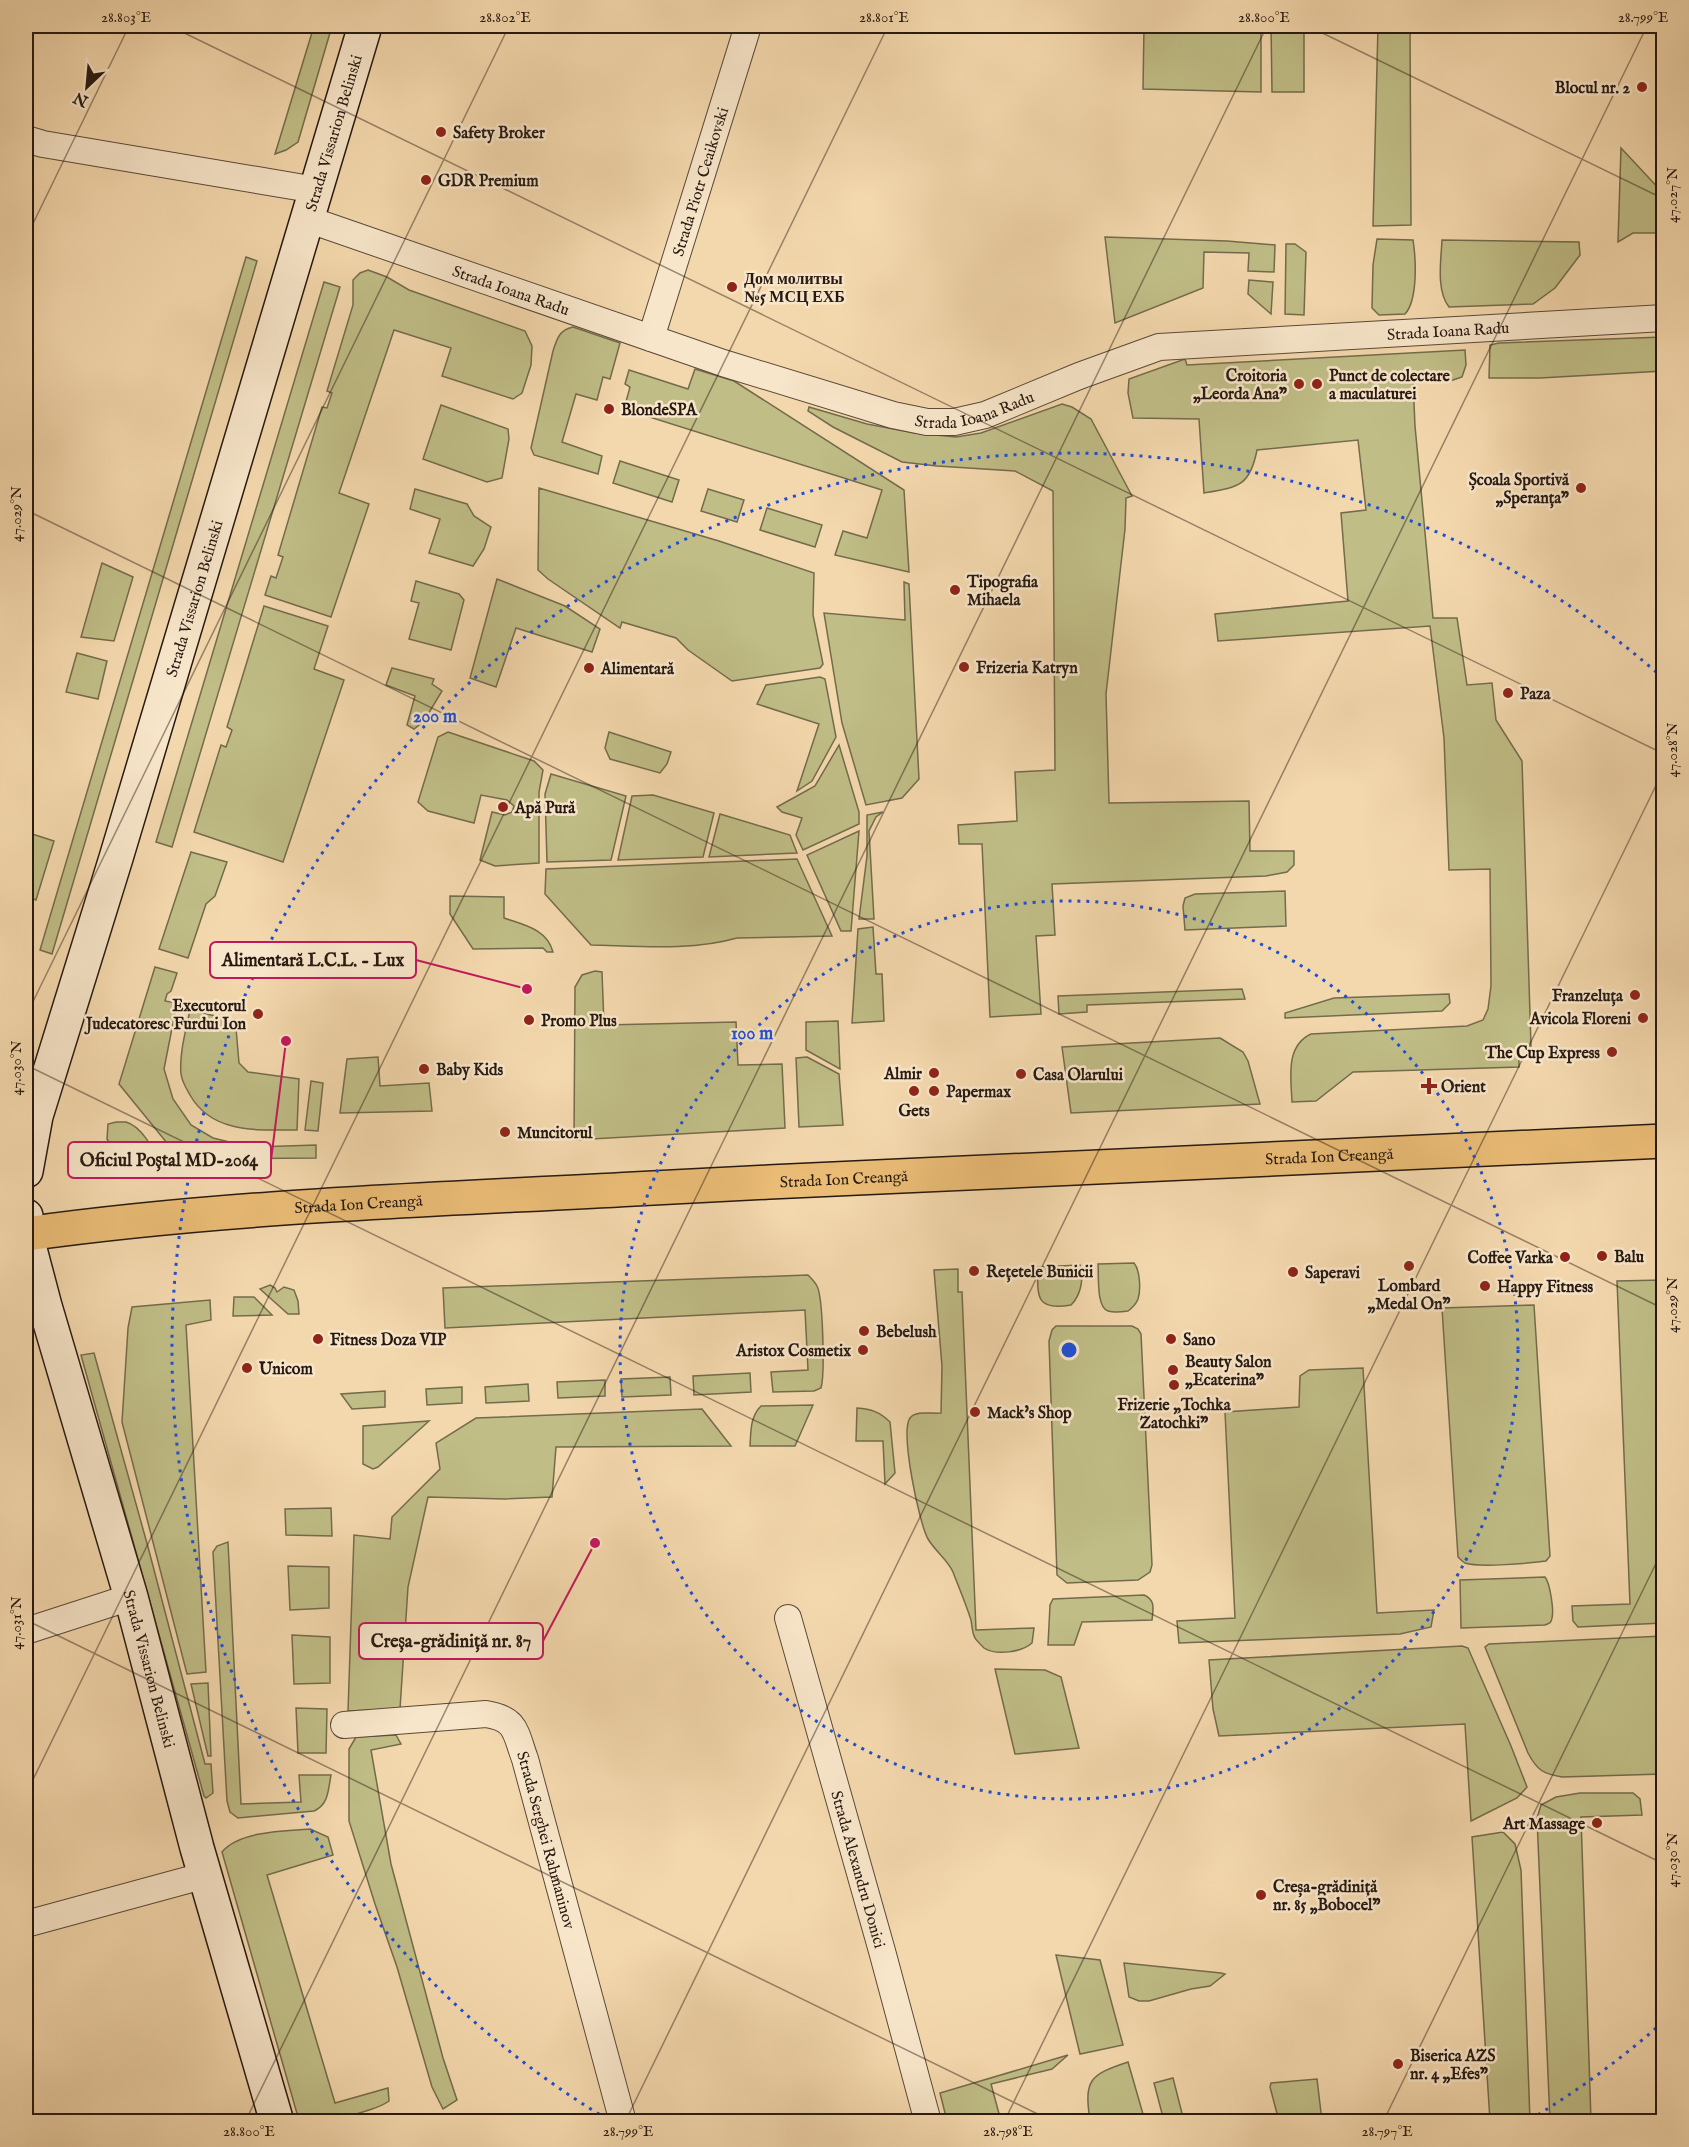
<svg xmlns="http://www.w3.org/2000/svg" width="1689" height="2147" font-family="'IM FELL English',serif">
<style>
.green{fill:#c0bd86;stroke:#746b4c;stroke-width:1.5}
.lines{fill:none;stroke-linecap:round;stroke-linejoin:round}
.minor-casing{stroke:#5a4938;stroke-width:28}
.secondary-casing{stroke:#271911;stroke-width:36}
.primary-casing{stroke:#271911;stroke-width:36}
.minor{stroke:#f8e6ca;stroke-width:26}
.secondary{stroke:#f8e6ca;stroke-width:33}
.primary{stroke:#eabc76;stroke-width:33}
.ticks{fill:none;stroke:#271911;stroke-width:1.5;stroke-opacity:0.45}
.ring{fill:none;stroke:#1d4ed8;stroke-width:3;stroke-dasharray:3 6}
.poi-dot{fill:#8f2418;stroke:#f8e6ca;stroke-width:2}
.labels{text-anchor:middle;stroke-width:5;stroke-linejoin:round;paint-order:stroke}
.poi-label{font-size:16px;font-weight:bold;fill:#271911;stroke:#f8e6ca;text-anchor:start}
.street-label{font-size:16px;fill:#271911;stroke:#f8e6ca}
.centre{fill:#1d4ed8;stroke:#f8e6ca;stroke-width:3}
.ring-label{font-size:18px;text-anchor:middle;font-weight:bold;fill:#1d4ed8;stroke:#f8e6ca;stroke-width:5;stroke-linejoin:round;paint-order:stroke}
.leader{fill:none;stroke:#c2185b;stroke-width:2}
.callout-dot{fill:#c2185b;stroke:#f8e6ca;stroke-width:2}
.callout{fill:#f8e6ca;stroke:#c2185b;stroke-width:2}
.callout-label{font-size:18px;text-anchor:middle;font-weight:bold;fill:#271911}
.neatline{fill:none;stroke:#271911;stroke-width:2}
.ticks-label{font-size:15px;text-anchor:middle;fill:#271911}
</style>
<rect width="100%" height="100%" fill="#f4d8ad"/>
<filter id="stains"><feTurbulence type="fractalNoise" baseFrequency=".00333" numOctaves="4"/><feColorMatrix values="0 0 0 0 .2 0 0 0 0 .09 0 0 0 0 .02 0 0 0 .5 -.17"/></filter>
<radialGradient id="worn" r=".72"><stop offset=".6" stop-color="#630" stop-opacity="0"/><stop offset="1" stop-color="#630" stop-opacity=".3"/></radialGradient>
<g class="green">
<polygon points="314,26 332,26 298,142 286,150 275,154"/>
<polygon points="1144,26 1261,26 1261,92 1143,89"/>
<polygon points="1271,26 1304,26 1304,92 1272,92"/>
<polygon points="1378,26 1410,26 1411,225 1373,226"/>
<polygon points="1621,148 1663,193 1663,233 1633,233 1618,242"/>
<polygon points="1105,237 1227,241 1275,245 1274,272 1248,271 1249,253 1204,252 1203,288 1115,323"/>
<path d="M1377 239 1413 240C1416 259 1418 300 1405 314L1379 315 1372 308 1373 265Z"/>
<path d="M1442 240 1579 242 1580 255 1555 288 1533 304 1449 307C1436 291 1441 260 1442 240Z"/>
<polygon points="1286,244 1295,244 1306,252 1304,315 1285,314"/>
<polygon points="246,257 257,261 52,954 40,950"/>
<polygon points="368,270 387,277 409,290 525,331 532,346 531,365 522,393 513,399 442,376 451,348 394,330 339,493 369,504 331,617 265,595 271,576 276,578 283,557 278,555 322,407 327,408 332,393 327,391 353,305 353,280 360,273"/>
<polygon points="1249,280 1273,282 1271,314 1248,294"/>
<polygon points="324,282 340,287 172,847 156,842"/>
<path d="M573 327 620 343 610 379 603 377 597 400 576 394 562 442 602 456 598 474 534 455 531 448 553 351C557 339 559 330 573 327Z"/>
<polygon points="1663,337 1663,371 1540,378 1489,378 1490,345 1499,343"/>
<path d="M1465 350 1466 365 1462 377 1453 380 1413 381 1415 426 1433 618H1457L1467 685 1492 683 1496 720 1522 761 1531 1046H1519V1067L1353 1072 1316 1101 1292 1102C1291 1078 1285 1046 1311 1034L1467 1026 1483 1020 1488 1009 1491 986 1490 869 1449 870 1444 738 1430 626 1218 641 1215 614 1348 601 1341 513 1366 510 1358 440 1257 450C1250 486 1239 487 1204 493L1199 419 1133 418 1128 393 1129 379 1185 359 1187 365Z"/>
<polygon points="695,369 734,381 904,490 909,572 835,555 843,531 867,538 882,490 624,409 630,387 625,384 629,370 688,389"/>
<polygon points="1062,404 1072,407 1091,419 1132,496 1126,498 1125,529 1106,694 1109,803 1249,801 1250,851 1294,851 1294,865 1287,872 1266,876 1052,884 1055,935 1036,936 1041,1014 990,1017 982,844 959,844 958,825 1017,821 1015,772 1055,770 1053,491 1015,471 937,466 902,462 833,427 808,411 809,407 867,424 915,433 956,437 981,433"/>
<polygon points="441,405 508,429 509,439 502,478 487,482 423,459"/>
<polygon points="620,461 679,480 672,502 613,483"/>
<polygon points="539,488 719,541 814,573 813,615 823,664 820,668 732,681 688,650 676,638 622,622 620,628 548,579 538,570"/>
<polygon points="415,489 467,504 474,516 491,527 484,549 473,566 429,553 440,519 410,509"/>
<polygon points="708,489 744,500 737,522 701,511"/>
<polygon points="767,508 822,525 815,547 760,530"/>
<polygon points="102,563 133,577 114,641 81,637"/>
<polygon points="497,579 565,606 600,629 592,652 516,628 496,687 470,678"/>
<polygon points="416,581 459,594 464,600 451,650 409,639 419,603 411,601"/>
<polygon points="904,582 909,584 919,779 902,798 866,805 842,723 824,613 905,620"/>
<polygon points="264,606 328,626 314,669 344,680 283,862 194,832 221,745 226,747 232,730 227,727"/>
<polygon points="77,653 107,661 98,699 66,692"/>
<polygon points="392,668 434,679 432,684 442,691 424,721 414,729 407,725 415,696 386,685"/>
<polygon points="820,677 825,679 836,737 812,781 797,791 819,724 757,704 766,685"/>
<polygon points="448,732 534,761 543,770 539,792 539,863 495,866 480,860 492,812 505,815 512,812 514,806 507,800 481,795 474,823 428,811 418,802 438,737"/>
<polygon points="609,732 671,752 667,764 660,773 610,759 605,748"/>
<polygon points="839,745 859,812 859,824 803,850 796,835 802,818 782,812 777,807 815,786"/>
<polygon points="551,774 626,796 611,860 547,862 545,794"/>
<polygon points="653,795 714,813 703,857 618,860 632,796"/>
<polygon points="883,812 876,817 869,831 874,919 859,919 867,856 867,815"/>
<polygon points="720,814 790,835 797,853 709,857"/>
<polygon points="859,831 851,931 841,931 807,855"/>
<polygon points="26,832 54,841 36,900 26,896"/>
<polygon points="191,852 227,862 215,896 206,904 188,958 159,949"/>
<path d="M797 859 832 936 737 938C692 951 638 946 591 945L545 894 546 869Z"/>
<polygon points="1285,891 1286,926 1185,930 1183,906 1185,898 1195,894"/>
<path d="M450 896 504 897V918C524 925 547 929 553 952H547L543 948 473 949 450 914Z"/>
<polygon points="873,927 876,974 882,974 884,1021 852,1023 858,929"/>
<polygon points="155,967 177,973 171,991 167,994 165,1001 177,1003 164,1069 173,1099 191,1125 213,1138 250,1147 316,1145 316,1158 180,1159 119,1084"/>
<polygon points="595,971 602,972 604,1025 736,1022 738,1065 782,1064 785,1128 574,1140 575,987 582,975"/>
<polygon points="1242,989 1245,999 1087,1005 1087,1012 1059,1014 1058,996"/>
<polygon points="1449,994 1450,1003 1442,1011 1285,1018 1285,1013 1334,998"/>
<path d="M190 1010 228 1019 236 1028 239 1063 248 1072 299 1079 297 1130C258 1130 212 1134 190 1095 186 1088 182 1082 181 1074 179 1054 186 1030 190 1010Z"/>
<polygon points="838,1021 840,1069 806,1050 806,1022"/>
<polygon points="1220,1038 1243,1052 1248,1061 1260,1104 1071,1113 1062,1047"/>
<polygon points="378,1057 380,1086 429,1083 432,1111 340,1113 347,1059"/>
<polygon points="807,1057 839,1074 843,1125 799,1127 796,1058"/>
<polygon points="311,1081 323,1083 318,1131 305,1130"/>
<path d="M116 1122C117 1122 126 1122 126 1122 140 1126 155 1148 156 1161L126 1164 121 1162 107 1139 108 1124Z"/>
<path d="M1134 1263C1140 1270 1141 1290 1138 1299 1136 1304 1132 1308 1128 1311 1122 1312 1114 1313 1108 1311 1096 1307 1099 1275 1098 1264Z"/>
<path d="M1080 1265C1084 1279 1081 1295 1071 1305 1036 1311 1037 1297 1038 1267Z"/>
<path d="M958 1269V1292H962L976 1630 1034 1628 1032 1643C1022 1652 996 1656 984 1648 982 1646 976 1640 975 1638 972 1633 972 1625 971 1620 966 1604 959 1588 953 1572 948 1560 935 1551 928 1539 919 1523 900 1432 910 1418 916 1410 932 1414 941 1413L942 1366 934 1270Z"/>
<path d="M808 1275C811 1278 815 1282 817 1286 823 1297 825 1374 821 1388L814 1391 773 1392 771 1372 808 1370 805 1310 445 1328 443 1288Z"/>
<polygon points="1663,1280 1663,1623 1578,1627 1573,1621 1572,1606 1630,1604 1617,1281"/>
<polygon points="270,1285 275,1288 277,1292 284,1287 294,1290 298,1301 299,1314 288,1314 260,1289"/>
<polygon points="234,1297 254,1297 272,1315 233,1316"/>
<polygon points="210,1300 211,1320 186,1325 206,1672 187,1674 122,1422 128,1328 132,1307"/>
<path d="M1534 1305 1550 1556 1546 1561C1530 1563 1480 1568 1465 1563 1463 1562 1460 1559 1458 1557L1442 1308Z"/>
<polygon points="1056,1326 1132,1326 1138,1329 1141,1334 1152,1565 1150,1572 1138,1580 1067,1583 1057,1575 1049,1341 1052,1330"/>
<polygon points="94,1353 148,1547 205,1764 211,1764 213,1793 206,1798 204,1796 81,1355"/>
<polygon points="1363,1368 1377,1613 1434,1610 1431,1627 1400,1634 1179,1643 1177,1621 1235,1618 1225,1412 1299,1407 1300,1376 1309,1370"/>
<polygon points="750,1373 751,1392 694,1395 693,1376"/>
<polygon points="670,1377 671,1395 622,1397 621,1379"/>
<polygon points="605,1380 605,1396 558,1398 557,1382"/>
<polygon points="528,1384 529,1401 486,1403 485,1387"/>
<polygon points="462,1387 462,1403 427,1405 426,1389"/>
<polygon points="385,1391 385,1407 352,1409 341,1394"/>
<path d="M813 1405 795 1446H750C751 1431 750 1417 761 1406Z"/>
<path d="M857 1408C871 1409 880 1412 890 1422L895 1473 885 1484 883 1441H856Z"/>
<polygon points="702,1409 731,1446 556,1447 552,1497 505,1499 428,1497 408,1587 400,1709 348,1711 354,1535 390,1539 392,1517 440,1469 436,1443 476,1418"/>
<polygon points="429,1421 378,1467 373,1469 363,1464 363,1426"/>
<polygon points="331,1508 332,1536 286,1535 285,1509"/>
<path d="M228 1542 241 1804 301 1802 299 1775H331C328 1790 329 1804 314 1811L238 1818 230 1812 227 1801 213 1552 217 1546Z"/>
<polygon points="288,1566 329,1567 329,1608 290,1610"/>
<path d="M1545 1577C1550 1583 1554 1610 1552 1618 1551 1624 1549 1623 1545 1625L1461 1628 1460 1580Z"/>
<path d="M1144 1595C1156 1600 1153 1610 1152 1620L1082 1622 1074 1645H1048L1050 1605 1053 1599Z"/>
<polygon points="292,1635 330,1637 330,1683 294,1684"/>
<path d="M1663 1636V1774L1562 1777C1543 1774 1537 1770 1528 1753L1485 1647 1489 1644Z"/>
<polygon points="1462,1646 1468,1648 1511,1746 1527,1787 1517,1798 1471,1821 1465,1724 1219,1736 1213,1709 1209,1660"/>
<polygon points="995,1669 1045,1670 1061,1677 1079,1748 1015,1754"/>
<polygon points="208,1683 211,1756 208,1756 191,1684"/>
<polygon points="296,1708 327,1709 326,1753 298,1753"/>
<polygon points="396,1735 401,1744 371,1750 391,1864 443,2058 457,2100 443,2109 432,2087 397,1967 375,1904 349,1821 349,1749 356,1737"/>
<polygon points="1580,1793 1633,1793 1640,1799 1642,1815 1581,1817 1591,2121 1550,2121 1537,1818 1541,1805 1556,1797"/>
<path d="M310 1829 328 1837 333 1855 267 1875 335 2103 388 2088 389 2101C374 2112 314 2127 298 2117L222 1852C239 1831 284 1831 310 1829Z"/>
<polygon points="1503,1832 1515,1844 1521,1870 1530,2121 1490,2121 1472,1837"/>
<polygon points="1056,1955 1100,1960 1123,2045 1080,2054"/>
<polygon points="1124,1963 1221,1973 1225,1974 1210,1986 1191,1989 1149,2001 1139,2001 1129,1997"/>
<polygon points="1068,2055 1052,2069 991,2084 1001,2121 947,2121 940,2093"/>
<path d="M1128 2062 1145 2121H1090C1084 2080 1089 2075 1128 2062Z"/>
<polygon points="1173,2078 1184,2121 1164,2121 1154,2083"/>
<polygon points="1317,2079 1322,2121 1279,2121 1270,2087 1271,2083"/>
</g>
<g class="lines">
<defs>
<g id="minor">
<polyline points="26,139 43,144 316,190"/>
<path id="s1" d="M307 219 723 363 893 415 927 422H954L985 415 1079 376 1159 347 1664 318"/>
<path id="s2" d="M651 338 748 26"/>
<path id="s3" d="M788 1618 882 1951 928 2122"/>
<polyline points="26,1631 131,1597"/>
<path id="s4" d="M344 1725 486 1714C517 1719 515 1732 525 1759L623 2122"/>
<polyline points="26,1924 206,1875"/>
</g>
<g id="secondary">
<path id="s5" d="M26 1171 36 1116 116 858 365 26"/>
<path id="s6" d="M26 1216V1234L45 1306 131 1597 197 1848 277 2122"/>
</g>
<g id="primary">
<path id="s7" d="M26 1234C227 1206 431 1200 634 1189 977 1171 1320 1156 1664 1141"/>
</g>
</defs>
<use href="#minor" class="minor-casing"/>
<use href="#secondary" class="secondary-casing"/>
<use href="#primary" class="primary-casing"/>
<use href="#minor" class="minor"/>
<use href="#secondary" class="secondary"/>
<use href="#primary" class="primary"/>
</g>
<path class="ticks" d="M170 26 1664 754M1308 26 1664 199M26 238 129 26M26 510 1664 1309M26 1016 509 26M26 1065 1664 1864M26 1620 1054 2122M26 1794 888 26M245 2122 1267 26M625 2122 1647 26M1004 2122 1664 769M1383 2122 1664 1547"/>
<g class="ring">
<circle cx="1069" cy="1350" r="449"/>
<path d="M1663 2022A897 897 0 0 1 1531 2119M607 2119A897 897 0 1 1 1663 678"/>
</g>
<g class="poi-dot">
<circle cx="1642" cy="87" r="6"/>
<circle cx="441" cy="132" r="6"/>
<circle cx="426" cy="180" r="6"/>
<circle cx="732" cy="287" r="6"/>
<circle cx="1299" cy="384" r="6"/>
<circle cx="1317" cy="384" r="6"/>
<circle cx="609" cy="409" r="6"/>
<circle cx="1581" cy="488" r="6"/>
<circle cx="955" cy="590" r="6"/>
<circle cx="964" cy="667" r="6"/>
<circle cx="589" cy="668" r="6"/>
<circle cx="1508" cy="693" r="6"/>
<circle cx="503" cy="807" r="6"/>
<circle cx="1635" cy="995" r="6"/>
<circle cx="258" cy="1014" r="6"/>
<circle cx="1643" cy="1018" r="6"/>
<circle cx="529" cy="1020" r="6"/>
<circle cx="1612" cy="1052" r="6"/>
<circle cx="424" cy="1069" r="6"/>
<circle cx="934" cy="1073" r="6"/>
<circle cx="1021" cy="1074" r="6"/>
<path d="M1426 1077h6v6h6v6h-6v6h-6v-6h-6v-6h6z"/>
<circle cx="914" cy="1091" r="6"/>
<circle cx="934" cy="1091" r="6"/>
<circle cx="505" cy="1132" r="6"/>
<circle cx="1602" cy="1256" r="6"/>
<circle cx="1565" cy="1257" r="6"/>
<circle cx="1409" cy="1266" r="6"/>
<circle cx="974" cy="1271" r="6"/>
<circle cx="1293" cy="1272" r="6"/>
<circle cx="1485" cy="1286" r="6"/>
<circle cx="864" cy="1331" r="6"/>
<circle cx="318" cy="1339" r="6"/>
<circle cx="1171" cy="1339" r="6"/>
<circle cx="863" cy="1350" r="6"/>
<circle cx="247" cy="1368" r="6"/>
<circle cx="1173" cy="1370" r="6"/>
<circle cx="1174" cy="1385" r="6"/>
<circle cx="975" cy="1412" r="6"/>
<circle cx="1597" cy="1823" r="6"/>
<circle cx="1261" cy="1895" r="6"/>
<circle cx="1398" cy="2064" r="6"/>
</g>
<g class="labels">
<g class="poi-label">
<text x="1630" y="93" text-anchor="end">Blocul nr. 2</text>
<text x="453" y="138">Safety Broker</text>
<text x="438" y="186">GDR Premium</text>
<text x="744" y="284">Дом молитвы<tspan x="744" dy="18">№5 МСЦ ЕХБ</tspan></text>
<text x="1287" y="381" text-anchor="end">Croitoria<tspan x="1287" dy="18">„Leorda Ana”</tspan></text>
<text x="1329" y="381">Punct de colectare<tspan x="1329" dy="18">a maculaturei</tspan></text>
<text x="621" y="415">BlondeSPA</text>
<text x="1569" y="485" text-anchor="end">Școala Sportivă<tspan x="1569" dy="18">„Speranța”</tspan></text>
<text x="967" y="587">Tipografia<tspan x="967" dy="18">Mihaela</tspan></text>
<text x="976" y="673">Frizeria Katryn</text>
<text x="601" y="674">Alimentară</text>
<text x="1520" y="699">Paza</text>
<text x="515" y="813">Apă Pură</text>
<text x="1623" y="1001" text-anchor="end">Franzeluța</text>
<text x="246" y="1011" text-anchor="end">Executorul<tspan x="246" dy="18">Judecatoresc Furdui Ion</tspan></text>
<text x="1631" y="1024" text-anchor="end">Avicola Floreni</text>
<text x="541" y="1026">Promo Plus</text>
<text x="1600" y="1058" text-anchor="end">The Cup Express</text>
<text x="436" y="1075">Baby Kids</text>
<text x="922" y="1079" text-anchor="end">Almir</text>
<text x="1033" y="1080">Casa Olarului</text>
<text x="1441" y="1092">Orient</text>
<text x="946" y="1097">Papermax</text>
<text x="914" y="1116" text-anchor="middle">Gets</text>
<text x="517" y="1138">Muncitorul</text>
<text x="1614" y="1262">Balu</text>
<text x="1553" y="1263" text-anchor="end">Coffee Varka</text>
<text x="986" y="1277">Rețetele Bunicii</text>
<text x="1305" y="1278">Saperavi</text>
<text x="1409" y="1291" text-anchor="middle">Lombard<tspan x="1409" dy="18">„Medal On”</tspan></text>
<text x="1497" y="1292">Happy Fitness</text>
<text x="876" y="1337">Bebelush</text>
<text x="330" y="1345">Fitness Doza VIP</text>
<text x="1183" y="1345">Sano</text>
<text x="851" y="1356" text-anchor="end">Aristox Cosmetix</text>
<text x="1185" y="1367">Beauty Salon<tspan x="1185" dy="18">„Ecaterina”</tspan></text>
<text x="259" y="1374">Unicom</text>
<text x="1174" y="1410" text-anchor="middle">Frizerie „Tochka<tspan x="1174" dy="18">Zatochki”</tspan></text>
<text x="987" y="1418">Mack's Shop</text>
<text x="1585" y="1829" text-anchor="end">Art Massage</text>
<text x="1273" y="1892">Creșa-grădiniță<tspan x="1273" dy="18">nr. 85 „Bobocel”</tspan></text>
<text x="1410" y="2061">Biserica AZS<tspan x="1410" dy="18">nr. 4 „Efes”</tspan></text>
</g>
<g class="street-label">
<text dy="6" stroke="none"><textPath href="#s5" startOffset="1083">Strada Vissarion Belinski</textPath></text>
<text dy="6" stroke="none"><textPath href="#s2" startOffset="164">Strada Piotr Ceaikovski</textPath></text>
<text dy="6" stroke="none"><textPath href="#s1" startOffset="216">Strada Ioana Radu</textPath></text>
<text dy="6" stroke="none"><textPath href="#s1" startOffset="1188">Strada Ioana Radu</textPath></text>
<text dy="6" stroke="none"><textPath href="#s1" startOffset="702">Strada Ioana Radu</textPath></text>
<text dy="6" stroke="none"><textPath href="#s5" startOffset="597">Strada Vissarion Belinski</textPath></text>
<text dy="6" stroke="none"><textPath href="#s7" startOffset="1306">Strada Ion Creangă</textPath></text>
<text dy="6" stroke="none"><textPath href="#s7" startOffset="820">Strada Ion Creangă</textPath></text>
<text dy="6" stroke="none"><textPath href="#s7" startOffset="334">Strada Ion Creangă</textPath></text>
<text dy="6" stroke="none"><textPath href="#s6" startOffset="470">Strada Vissarion Belinski</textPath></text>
<text dy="6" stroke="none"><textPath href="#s4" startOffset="291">Strada Serghei Rahmaninov</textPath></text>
<text dy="6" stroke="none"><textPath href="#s3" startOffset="261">Strada Alexandru Donici</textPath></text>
</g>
</g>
<circle cx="1069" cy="1350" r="9" class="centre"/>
<g class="ring-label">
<text x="435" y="722">200 m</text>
<text x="752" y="1039">100 m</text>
</g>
<path class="leader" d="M527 989L416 960M286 1041L271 1160M595 1543L543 1641"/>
<g class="callout-dot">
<circle cx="527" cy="989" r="6"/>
<circle cx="286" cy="1041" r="6"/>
<circle cx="595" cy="1543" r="6"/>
</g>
<g class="callout">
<rect x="210" y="942" width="206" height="36" rx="6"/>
<rect x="68" y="1142" width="203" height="36" rx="6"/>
<rect x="359" y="1623" width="184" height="36" rx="6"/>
</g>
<g class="callout-label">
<text x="313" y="966">Alimentară L.C.L. - Lux</text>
<text x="169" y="1166">Oficiul Poștal MD-2064</text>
<text x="451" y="1647">Creșa-grădiniță nr. 87</text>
</g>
<rect width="1689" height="2147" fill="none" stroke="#f4d8ad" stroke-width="66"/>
<g transform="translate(87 87) rotate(206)" stroke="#f8e6ca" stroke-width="4.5" paint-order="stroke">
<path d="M0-4.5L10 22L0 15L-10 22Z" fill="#271911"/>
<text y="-9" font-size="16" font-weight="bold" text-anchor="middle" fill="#271911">N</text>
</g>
<rect x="33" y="33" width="1623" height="2081" class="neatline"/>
<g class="ticks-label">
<text x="126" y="22">28.803°E</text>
<text x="505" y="22">28.802°E</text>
<text x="884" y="22">28.801°E</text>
<text x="1264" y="22">28.800°E</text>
<text x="1643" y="22">28.799°E</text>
<text transform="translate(1672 195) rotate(-90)" y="5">47.027°N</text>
<text transform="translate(16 514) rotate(-90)" y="5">47.029°N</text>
<text transform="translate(1672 750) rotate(-90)" y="5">47.028°N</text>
<text transform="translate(16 1068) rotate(-90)" y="5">47.030°N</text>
<text transform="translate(1672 1305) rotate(-90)" y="5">47.029°N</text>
<text transform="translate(16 1623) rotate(-90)" y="5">47.031°N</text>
<text transform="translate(1672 1860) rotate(-90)" y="5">47.030°N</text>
<text x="249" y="2136">28.800°E</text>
<text x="628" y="2136">28.799°E</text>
<text x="1008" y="2136">28.798°E</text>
<text x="1387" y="2136">28.797°E</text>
</g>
<rect width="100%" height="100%" filter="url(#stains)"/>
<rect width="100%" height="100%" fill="url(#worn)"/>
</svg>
